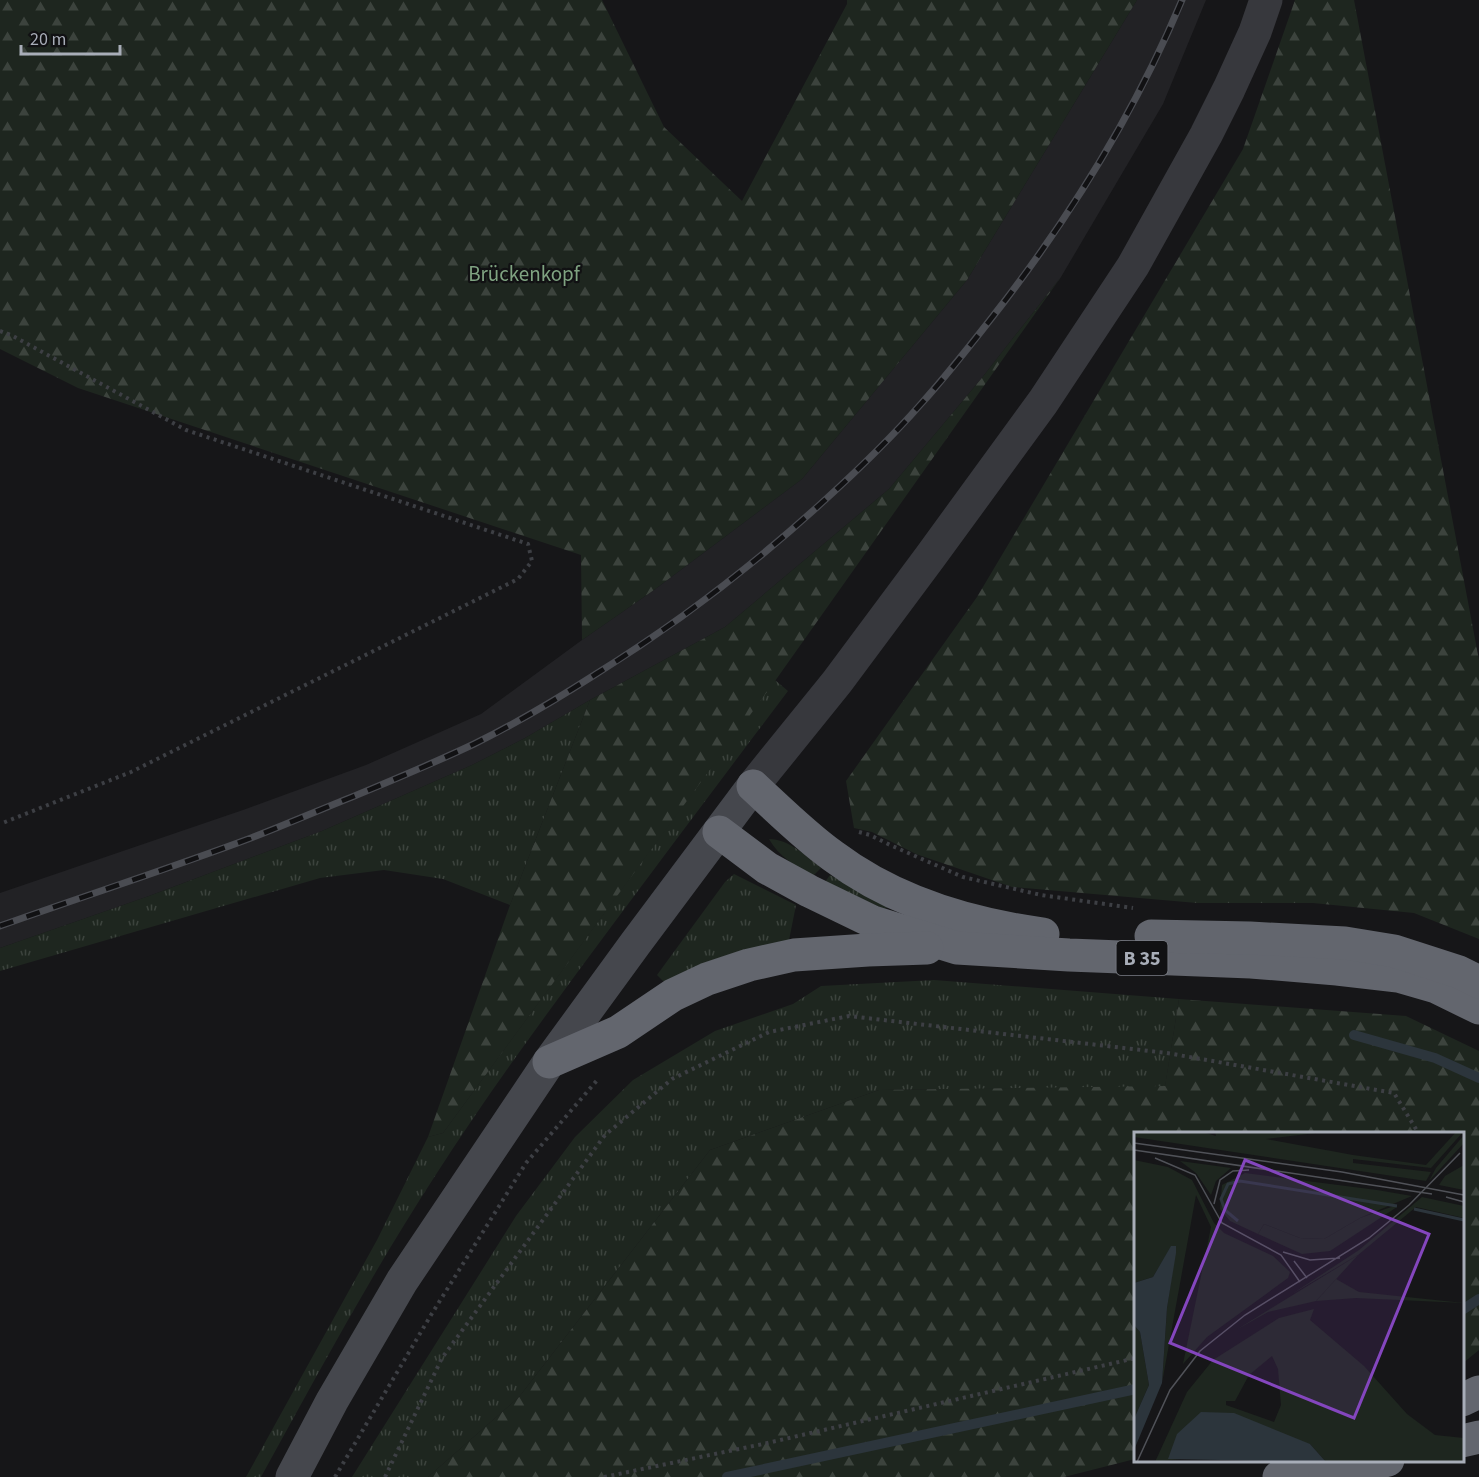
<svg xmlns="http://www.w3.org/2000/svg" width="1479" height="1477" font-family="'Source Sans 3',sans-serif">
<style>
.built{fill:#222225}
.grass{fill:url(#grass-tufts)}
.forest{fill:url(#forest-firs)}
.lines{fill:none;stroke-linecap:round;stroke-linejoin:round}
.stream{stroke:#2c353c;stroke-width:10}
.path{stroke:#3d3f44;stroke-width:4;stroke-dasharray:3 4.5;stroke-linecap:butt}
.street{stroke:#37383d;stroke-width:33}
.secondary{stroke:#45474d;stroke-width:33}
.highway{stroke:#63666e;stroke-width:33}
.rail-casing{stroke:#4a4c52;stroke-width:7}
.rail{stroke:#111113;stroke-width:4.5;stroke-dasharray:14;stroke-linecap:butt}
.labels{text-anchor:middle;stroke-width:4.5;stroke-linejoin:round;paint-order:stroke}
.shield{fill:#111113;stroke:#7b7e86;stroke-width:1.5}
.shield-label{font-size:20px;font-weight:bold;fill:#a8adb8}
.park-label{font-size:21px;fill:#7fa381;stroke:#111113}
.inset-river{fill:none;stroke:#2c353c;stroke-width:3}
.inset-road{fill:none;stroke:#505258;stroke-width:1.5}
.view{fill:#8446be;fill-opacity:0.15;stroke:#8446be;stroke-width:3}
.inset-edge{fill:none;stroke:#a8adb8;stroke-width:3}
</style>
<defs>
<pattern id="grass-tufts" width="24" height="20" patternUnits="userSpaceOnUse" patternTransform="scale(1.5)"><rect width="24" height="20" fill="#1e261f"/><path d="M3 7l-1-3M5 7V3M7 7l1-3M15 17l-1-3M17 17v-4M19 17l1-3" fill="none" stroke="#3c433d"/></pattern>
<pattern id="forest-firs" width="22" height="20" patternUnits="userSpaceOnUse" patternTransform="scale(1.5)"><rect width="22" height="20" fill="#1e261f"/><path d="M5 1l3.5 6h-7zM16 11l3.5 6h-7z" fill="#3c433d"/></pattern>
</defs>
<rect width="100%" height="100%" fill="#161618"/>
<polygon class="built" points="1137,0 1206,0 1163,104 1061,277 981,379 889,489 725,627 590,700 525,738 472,765 322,831 149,896 0,948 0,893 243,810 366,765 481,714 582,640 654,590 802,479 967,280"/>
<g class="grass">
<path d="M775 680 788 691C729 769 670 848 611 927 551 1008 490 1090 435 1176 372 1273 317 1375 261 1477H246L377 1240 428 1137 443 1133Z"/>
<polygon points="590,700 510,905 443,879 384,870 320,878 0,971 0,948 149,896 322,831 472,765 525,738"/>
<path d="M769 839C788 839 807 856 821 868L813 876C796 866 779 857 769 839Z"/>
<polygon points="734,874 796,905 789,940 665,983 657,975 725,882"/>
<polygon points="830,875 889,907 884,909 825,882"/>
<polygon points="934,980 1179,999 1165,1087 879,1090 710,1150 519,1397 428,1477 352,1477 516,1216 575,1137 633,1080 715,1031 793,1004 821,986"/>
</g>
<g class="forest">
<polygon points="0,0 602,0 664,127 742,201 847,4 847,0 1137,0 967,280 802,479 654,590 582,640 581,555 78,388 0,349"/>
<polygon points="1295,0 1354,0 1479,660 1479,939 1414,913 1313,903 1197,903 1012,887 916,854 872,832 854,828 846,781 977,597 1243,149"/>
<polygon points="1061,277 775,681 443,1133 428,1137 510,905 590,700 725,627 889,489 981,379"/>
<polygon points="1179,999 1406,1016 1479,1051 1479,1350 1463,1363 1462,1134 1136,1134 1135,1459 1064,1477 428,1477 519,1397 710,1150 879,1090 1165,1086"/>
</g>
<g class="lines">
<g class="stream">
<polyline points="1354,1035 1435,1058 1479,1078"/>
<polyline points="1462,1310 1479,1299"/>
<polyline points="727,1477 1136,1389"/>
</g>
<g class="path">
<polyline points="0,331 11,335 186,430 528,544 532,561 518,579 131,772 0,824"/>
<polyline points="859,832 870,835 890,845 963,877 1041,895 1133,908"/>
<polyline points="335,1477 431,1315 526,1163 599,1078"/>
<polyline points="385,1477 442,1358 605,1135 672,1079 769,1032 849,1016 1167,1053 1394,1093 1419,1134"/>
<polyline points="604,1477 763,1444 1136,1358"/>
</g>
<polyline class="street" points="753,786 837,682 930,557 1043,402 1133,266 1206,135 1229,89 1255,32 1266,0"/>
<polyline class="secondary" points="292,1477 332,1401 402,1281 549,1062 635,944 753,786"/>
<g class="highway">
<path d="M753 786C779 810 805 836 833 856 894 902 968 924 1043 934"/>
<polyline points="719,832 767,868 809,891 873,922 957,948 1069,955 1251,962 1337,969 1398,976 1436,987 1479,1008"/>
<polyline points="1151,936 1250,938 1345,943 1394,951 1459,972 1479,982"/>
<polyline points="549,1062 618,1032 673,995 707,979 749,965 794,955 868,950 927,948"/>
<polyline points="1462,1400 1479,1392"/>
<polyline points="1462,1441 1479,1437"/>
<polyline points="1279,1477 1308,1460"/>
<polyline points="1325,1477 1388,1460"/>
</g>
<defs>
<path id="rail" d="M0 926C84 896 168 869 251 838 285 825 319 810 352 797 393 780 434 763 474 744 517 723 557 699 596 674 678 623 755 564 826 499 859 469 891 438 920 405 950 372 977 337 1004 302 1075 209 1137 108 1182 0"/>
</defs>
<use href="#rail" class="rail-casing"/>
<use href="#rail" class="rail"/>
</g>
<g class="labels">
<rect class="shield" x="1116.5" y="941" width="51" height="34" rx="4.5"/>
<g class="shield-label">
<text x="1142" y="965">B 35</text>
</g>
<g class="park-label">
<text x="524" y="281">Brückenkopf</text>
</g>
</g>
<g transform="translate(1134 1132)">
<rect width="330" height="330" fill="#161618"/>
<path d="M322 0H329L297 36 219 27V23L292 33ZM330 3V11L295 49 302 36ZM46 29 97 36 82 49 77 63 62 41ZM288 65 330 74V86L282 75 224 123 158 162 225 118ZM260 74 263 75 196 119 168 122 124 102 130 92 166 106 190 107 226 86ZM202 147 225 160 330 171 222 166 182 169Z" fill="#1e261f"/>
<path d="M0 0H69L82 4 81 0H190L132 7 219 23V31L297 40 292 49 0 5ZM0 28 34 35 58 48 80 91 90 101 139 124 156 140 154 146 73 205 49 232 77 95 62 63 28 251 33 176 42 115H37L19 145 0 151ZM330 33V58L305 53 311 44ZM111 41 243 58 278 64 226 86 190 107 166 106 130 92 124 102 96 89 86 77 88 53ZM224 123 182 169 134 180 102 198ZM180 177 176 188 230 234 273 282 301 303 330 306V330H192L176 312 21 330 53 260 79 228 145 186ZM138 224 144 237 147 273 140 290 92 273V269H101L115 243ZM0 193 6 200 15 253 0 287Z" fill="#1e261f" fill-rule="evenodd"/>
<path d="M37 114H42V121L33 176 28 251 0 318V287L15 253 6 200 0 193V151L19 145ZM67 280 100 281 176 312 192 330 34 327 43 302Z" fill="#2c353c"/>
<path class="inset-river" d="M280 77 330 88M104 89 91 78 87 67 94 52 106 49 263 74"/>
<path class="inset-road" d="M0 11 208 40 330 63M0 18 298 62M21 26 61 43 88 91 147 123 166 150M312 65 330 70M80 72 86 48 99 39 115 38M149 120 176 128 206 126M160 129 173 146M3 330 36 258 66 219 111 183 235 106 275 73 326 21"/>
<path class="view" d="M111 28 295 102 220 286 36 211Z"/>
<rect width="330" height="330" class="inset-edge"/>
</g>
<path d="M21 45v9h99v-9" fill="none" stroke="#a8adb8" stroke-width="3"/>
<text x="30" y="45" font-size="18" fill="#a8adb8" stroke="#111113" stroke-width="4.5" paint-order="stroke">20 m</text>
</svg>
